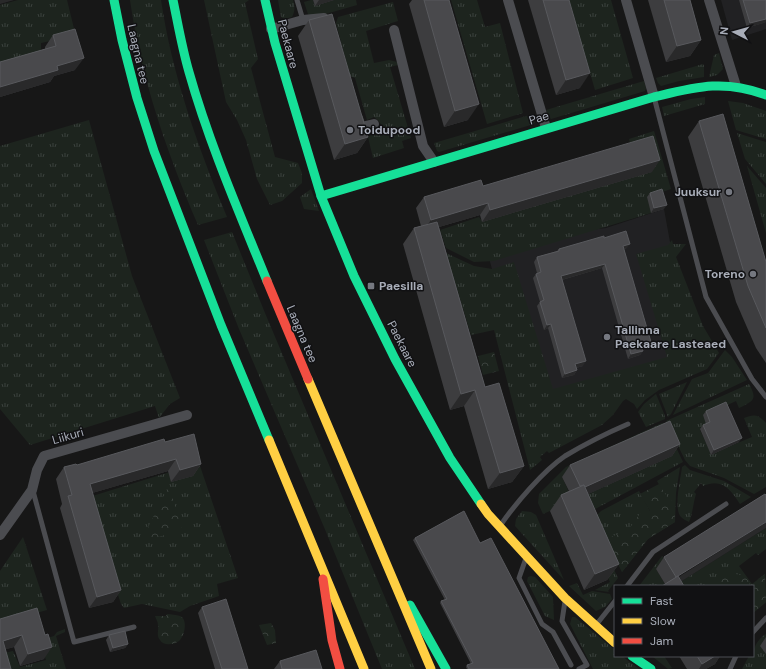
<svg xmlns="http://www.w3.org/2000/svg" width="766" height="669" font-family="'DM Sans',sans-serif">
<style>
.built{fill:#212123}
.grass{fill:url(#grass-tufts);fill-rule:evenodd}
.forest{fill:url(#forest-crowns)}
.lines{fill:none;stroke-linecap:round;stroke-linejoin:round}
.lane{stroke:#4b4c50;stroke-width:5}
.street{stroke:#4b4c50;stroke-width:10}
.fast{stroke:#16e098;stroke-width:9}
.slow{stroke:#ffcf43;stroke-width:9}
.jam{stroke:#f24e42;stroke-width:9}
.wall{fill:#3d3d3f}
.shaded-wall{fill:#29292a}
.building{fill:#49494c;stroke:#58595d}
.poi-dot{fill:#757880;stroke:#111113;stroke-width:1.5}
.labels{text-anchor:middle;stroke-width:3;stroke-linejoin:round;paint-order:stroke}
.street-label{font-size:12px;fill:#a8adb8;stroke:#111113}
.poi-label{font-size:12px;font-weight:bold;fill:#a8adb8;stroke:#111113;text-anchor:start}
</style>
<defs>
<pattern id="grass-tufts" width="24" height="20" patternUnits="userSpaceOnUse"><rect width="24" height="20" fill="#1d241e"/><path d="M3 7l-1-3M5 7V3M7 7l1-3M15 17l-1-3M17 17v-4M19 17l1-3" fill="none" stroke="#3b413d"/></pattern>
<pattern id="forest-crowns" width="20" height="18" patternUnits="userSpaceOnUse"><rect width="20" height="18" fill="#1d241e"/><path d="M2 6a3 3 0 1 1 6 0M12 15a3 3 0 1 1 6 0" fill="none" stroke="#3b413d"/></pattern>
</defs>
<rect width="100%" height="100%" fill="#171717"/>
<g class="built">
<polygon points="721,0 766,0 766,29 732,40"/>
<polygon points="664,209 670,242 710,355 536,433 485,243 606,228"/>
</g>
<g class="grass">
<polygon points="18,0 67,0 79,49 68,37 41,43 41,52 0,63 0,5"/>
<path d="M130 0H161C172 75 198 147 227 217L198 225C167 153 141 78 130 0Z"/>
<polygon points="204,0 249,0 245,3 258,59 251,68 275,157 298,163 302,173 302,183 282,201 270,205 257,179 246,140 237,120 226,102"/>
<path d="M278 0H293C295 7 295 11 292 17L284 19 281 17Z"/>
<polygon points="311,0 313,0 315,6 334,0 356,0 357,5 315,17 308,14 304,2"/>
<polygon points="451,0 477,0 485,27 500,23 523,113 487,124"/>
<polygon points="569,0 611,0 633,78 595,90"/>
<polygon points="393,2 398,21 366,31 374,63 389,60 397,62 398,65 390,67 411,138 402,141 404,148 373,158 368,137 383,128 379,121 374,117 367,120 355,78 350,76 336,23 338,17"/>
<polygon points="719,53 723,69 717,75 709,77 714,55"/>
<polygon points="703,64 704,66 704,77 679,81 661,86 658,83 656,78"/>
<polygon points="644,81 646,88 645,91 551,119 548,116 546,110"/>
<polygon points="705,97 705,104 664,116 662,107 691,99"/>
<polygon points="728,101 743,103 766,111 766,139 736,130"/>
<polygon points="533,114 535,122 534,124 439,152 437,151 434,143"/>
<polygon points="89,120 132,276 180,398 170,404 159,418 155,406 30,445 0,409 0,146"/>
<polygon points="654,131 671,189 659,193 651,213 494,261 474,262 446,248 440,230 479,217 482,221 632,150 629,139"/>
<polygon points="737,133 766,142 766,184 745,159"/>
<polygon points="747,166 766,188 766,233"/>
<polygon points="311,189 319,211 304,209 300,197"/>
<polygon points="232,232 265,313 415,669 382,669 324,527 239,329 204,240"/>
<polygon points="672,240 673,244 686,244 676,257 703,326 719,353 707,369 659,390 645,400 637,409 634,404 626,399 623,401 613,415 602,425 549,453 547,451 540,457 542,460 530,470 494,330 471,335 446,253 474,266 492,269 514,262 553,389 667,357 636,254 668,245"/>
<polygon points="725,350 732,357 747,380 673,415 692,379 708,373"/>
<polygon points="687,382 671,414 668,417 659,394"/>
<path d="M749 384C758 400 753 401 739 408L736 401 723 407 707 426 700 430 711 454 752 437 744 418C754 414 758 414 766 423V487L754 494 724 478 690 466 685 460 666 421Z"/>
<polygon points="656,394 665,416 665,419 646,427 638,412 644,404"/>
<path d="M662 423 665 424 683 462 584 515 591 521 618 578 608 591 609 592 595 590 610 582 573 501 543 514 538 503 539 494 566 467ZM671 456 573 501 562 477Z"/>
<polygon points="199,463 238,578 217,584 219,596 190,606 180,612 142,604 124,608 121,604 86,498"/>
<path d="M685 465 690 470 724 481 751 497 740 504C730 489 722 478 703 486L701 483 694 492 696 494C693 503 693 513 689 522 687 521 683 519 681 517 673 509 681 477 682 467Z"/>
<polygon points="680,467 676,493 675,522 648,539 622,572 595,517 601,511 639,491 650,511 668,500 657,481"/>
<polygon points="522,511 531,512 536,515 564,580 515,526 516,519"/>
<polygon points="766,528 766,549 758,555 756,553 739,566 752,584 765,574 766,602 753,613 753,586 674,586"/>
<polygon points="23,537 47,610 0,623 0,571"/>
<polygon points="662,556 666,563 656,569 666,586 639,586"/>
<polygon points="531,576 535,577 553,597 554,620 545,616 527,581 528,577"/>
<polygon points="577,583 583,595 592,591 610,594 612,599 605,607 596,611 569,586"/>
<polygon points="572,617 575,617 615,650 615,656 622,656 639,669 593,669 570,624"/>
<polygon points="65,629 65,632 56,636 66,669 7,669 0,654 13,651 20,667 46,660 41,645 41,640 54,636 57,632"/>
<path d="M766 634V669H742L749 656H753C753 647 759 638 766 634Z"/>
<polygon points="652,656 664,656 672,668 668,669"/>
</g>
<g class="forest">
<polygon points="494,352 499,371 483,375 478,356"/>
<polygon points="659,484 669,500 675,502 675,522 648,539 622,572 610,547 611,537 629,529 641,512 650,511 640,494"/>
<polygon points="169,485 182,530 141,542"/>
<path d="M728 573C738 574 748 575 750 586H705L718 575Z"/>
<polygon points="765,574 766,602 753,613 753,590 755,588 758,579"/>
<path d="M167 614C171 614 176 615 180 616 188 619 185 636 179 641 174 645 163 646 160 640 156 635 159 631 158 625 158 622 156 619 155 616H166Z"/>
<polygon points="271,623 275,630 276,643 267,645 259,625"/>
</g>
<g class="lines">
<g class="lane">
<polyline points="297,0 303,20"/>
<polyline points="654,97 706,297 752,379 766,397"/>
<polyline points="33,491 74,642 134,627"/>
<path d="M500 526C515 504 543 471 565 456 585 444 607 433 628 424"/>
<polyline points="526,558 519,578 542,624 553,632 571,665"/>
<polyline points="627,586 653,552 726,504"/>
<polyline points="565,601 562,621 587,665 579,669"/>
<polyline points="596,625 615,601"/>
<polyline points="753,632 766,618"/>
<polyline points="730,669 736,656"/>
</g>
<g class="street">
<polyline points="508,0 546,128"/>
<polyline points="626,0 654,97"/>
<polyline points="709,0 736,86"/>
<polyline points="271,29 303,20 324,18"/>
<polyline points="394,30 423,146 434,162"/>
<polyline points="358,118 361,127 374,124"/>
<polyline points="0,535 32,490 37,470 44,456 187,415"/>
</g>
<g class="fast">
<polyline points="114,0 122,40 137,98 154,151 221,325 269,440"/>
<path d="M173 0C178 24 182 48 189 72 209 143 239 212 267 281"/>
<polyline points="265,0 275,43 321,196 354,276 395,359 450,458 481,504"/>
<path d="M321 196 654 97C696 87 724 79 766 95"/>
<polyline points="410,605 446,669"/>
<polyline points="632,656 651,669"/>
</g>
<g class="slow">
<polyline points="308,379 431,669"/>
<polyline points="269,440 364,669"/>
<polyline points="481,504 488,514 565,598 615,643"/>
</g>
<g class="jam">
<polyline points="267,281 308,379"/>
<polyline points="323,579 332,640 340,669"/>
</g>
</g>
<g class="wall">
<polygon points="313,0 334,0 315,6"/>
<polygon points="412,0 449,0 468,120 444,127 409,4"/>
<polygon points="528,0 569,0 580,88 556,95"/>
<polygon points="648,0 690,0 701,40 690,56 666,62"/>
<polygon points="739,0 766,0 766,22 747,28"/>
<polygon points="309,20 368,137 357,153 334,160 298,36"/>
<polygon points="53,35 75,70 54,76 50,82 0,97 0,62 45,49 45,47"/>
<polygon points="699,121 766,262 766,363 756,348 736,302 688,137"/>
<polygon points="652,172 482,222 480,215 439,227 485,387 524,466 512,482 488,489 464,406 450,410 403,244 414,228 421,226 416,208 424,197 483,186"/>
<polygon points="650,193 664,209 651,213 647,197"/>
<polygon points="604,238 627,248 624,249 648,346 642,348 643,351 640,355 628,359 602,268 562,280 583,366 576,368 577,370 574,375 562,378 548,328 544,330 537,306 540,302 533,278 536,274 537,273 534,262 537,257 557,251 559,249"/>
<polygon points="706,411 739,442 711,455 700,429 703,425 706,424 703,415"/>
<polygon points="165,442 201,464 193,476 171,482 168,471 92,493 121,590 113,602 89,608 60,508 62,504 56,479 64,467 77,465"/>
<polygon points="680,444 672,456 588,494 619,564 607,580 584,590 550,511 561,495 569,491 562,477 570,465"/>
<polygon points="415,538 480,543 559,669 467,669 466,667 467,665 471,664 440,603 441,601 445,600 413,540"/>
<polygon points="664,557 681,581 665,584 656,569"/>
<polygon points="202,607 248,669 215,669 198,613"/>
<polygon points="37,608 44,659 20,666 14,647 6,649 0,669 0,619"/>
<polygon points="109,635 128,644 125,648 110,652 106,640"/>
<polygon points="766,637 766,654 760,646"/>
<polygon points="679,656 720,656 715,664 706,669 687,669"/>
<polygon points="280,661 322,669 274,669"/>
</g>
<g class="shaded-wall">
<polygon points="0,0 14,0 0,4"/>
<polygon points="319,0 334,0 315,6"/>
<polygon points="766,19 766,22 747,28 750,23"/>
<polygon points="701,40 690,56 666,62 677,46"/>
<polygon points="84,58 75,70 54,76 50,82 0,97 0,87 57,66"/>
<polygon points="590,73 580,88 556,95 566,80"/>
<polygon points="479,104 468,120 444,127 455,111"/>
<polygon points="368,137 357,153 334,160 345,144"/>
<polygon points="660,160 652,172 482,222 490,210"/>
<polygon points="488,203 480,215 422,232 431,220"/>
<polygon points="667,205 664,209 651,213 654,208"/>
<polygon points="630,244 627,248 620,250 623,246"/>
<polygon points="605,264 602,268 558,281 561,276"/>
<polygon points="551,324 548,328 544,330 547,325"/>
<polygon points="651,342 648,346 638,349 641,345"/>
<polygon points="643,351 640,355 628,359 631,354"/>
<polygon points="586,361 583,366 572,369 575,364"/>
<polygon points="577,370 574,375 562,378 565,374"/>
<polygon points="475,390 464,406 450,410 461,394"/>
<polygon points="742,438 739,442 711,455 714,450"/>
<polygon points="680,444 672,456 573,501 581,489"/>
<polygon points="176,459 168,471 82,496 90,484"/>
<polygon points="201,464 193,476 171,482 180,470"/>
<polygon points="524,466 512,482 488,489 500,473"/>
<polygon points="766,522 766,528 674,586 677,578"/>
<polygon points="619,564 607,580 584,590 595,574"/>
<polygon points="121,590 113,602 89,608 97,597"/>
<polygon points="22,635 14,647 0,651 3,641"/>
<polygon points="128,644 125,648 110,652 113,648"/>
<polygon points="52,647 44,659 20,666 28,654"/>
<polygon points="715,656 720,656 715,664 706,669 699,669 702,664"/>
</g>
<g class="building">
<polygon points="424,0 449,0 479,104 455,111"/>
<polygon points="543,0 569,0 590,73 566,80"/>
<polygon points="664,0 690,0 701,40 677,46"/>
<polygon points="743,0 766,0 766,19 750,23"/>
<polygon points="332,14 368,137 345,144 309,20"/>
<polygon points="75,29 84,58 57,66 58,70 0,87 0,62 56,46 53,35"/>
<polygon points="723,114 766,262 766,328 748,286 699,121"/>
<polygon points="653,136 660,160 490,210 488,203 431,220 424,197 481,180 483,186"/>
<polygon points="662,189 667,205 654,208 650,193"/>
<polygon points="437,222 485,387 499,383 524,466 500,473 475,390 461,394 414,228"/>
<polygon points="626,231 630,244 623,246 651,342 641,345 643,351 631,354 605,264 561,276 586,361 575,364 577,370 565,374 551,324 547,325 540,302 544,300 536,274 541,272 537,257 559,251 559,249 604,236 604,238"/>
<polygon points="726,402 742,438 714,450 703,425 710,422 706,411"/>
<polygon points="670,421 680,444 585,487 584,485 580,486 570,465"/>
<polygon points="194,434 201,464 180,470 176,459 90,484 121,590 97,597 68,496 72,495 64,467 76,464 77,465 164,439 165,442"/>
<polygon points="584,485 619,564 595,574 561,495"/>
<polygon points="765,494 766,495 766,522 678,576 676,577 664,557"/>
<polygon points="464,511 480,543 491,538 559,669 469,669 467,665 473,663 441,601 447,599 415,538"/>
<polygon points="678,576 684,586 662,586"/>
<polygon points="226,599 248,669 222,669 202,607"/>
<polygon points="37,608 45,635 48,634 52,647 28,654 22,635 3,641 11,669 0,669 0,619"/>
<polygon points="125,631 128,644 113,648 109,635"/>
<polygon points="316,650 322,669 282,669 280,661"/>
<polygon points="697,656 715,656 702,664"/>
</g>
<g class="poi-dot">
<circle cx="350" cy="130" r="4"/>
<circle cx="729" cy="192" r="4"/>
<circle cx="753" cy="274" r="4"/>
<rect x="367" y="282" width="8" height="8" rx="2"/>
<circle cx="607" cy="337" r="4"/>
</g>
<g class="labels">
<g class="street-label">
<text transform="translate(288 44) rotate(75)" y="4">Paekaare</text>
<text transform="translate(138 54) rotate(77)" y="4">Laagna tee</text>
<text transform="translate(539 118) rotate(-17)" y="4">Pae</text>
<text transform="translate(302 334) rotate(67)" y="4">Laagna tee</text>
<text transform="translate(402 344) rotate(63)" y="4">Paekaare</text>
<text transform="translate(68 436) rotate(-16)" y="4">Liikuri</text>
</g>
<g class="poi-label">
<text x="358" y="134">Toidupood</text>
<text x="721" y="196" text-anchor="end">Juuksur</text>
<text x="745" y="278" text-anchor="end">Toreno</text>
<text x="379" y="290">Paesilla</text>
<text x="615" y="334">Tallinna<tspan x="615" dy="14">Paekaare Lasteaed</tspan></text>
</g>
</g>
<rect x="614" y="585" width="140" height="72" fill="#111113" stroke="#4d4f55"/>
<rect x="622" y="598" width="20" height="6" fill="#16e098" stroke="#4d4f55"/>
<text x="650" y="605" font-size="12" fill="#a8adb8">Fast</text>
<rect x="622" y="618" width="20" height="6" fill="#ffcf43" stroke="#4d4f55"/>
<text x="650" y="625" font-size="12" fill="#a8adb8">Slow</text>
<rect x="622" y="638" width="20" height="6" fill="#f24e42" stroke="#4d4f55"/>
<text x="650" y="645" font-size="12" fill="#a8adb8">Jam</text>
<g transform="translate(734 32) rotate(276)" stroke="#111113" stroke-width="3" paint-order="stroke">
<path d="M0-3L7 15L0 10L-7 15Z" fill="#a8adb8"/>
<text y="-6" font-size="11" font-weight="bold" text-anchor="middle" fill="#a8adb8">N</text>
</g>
</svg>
